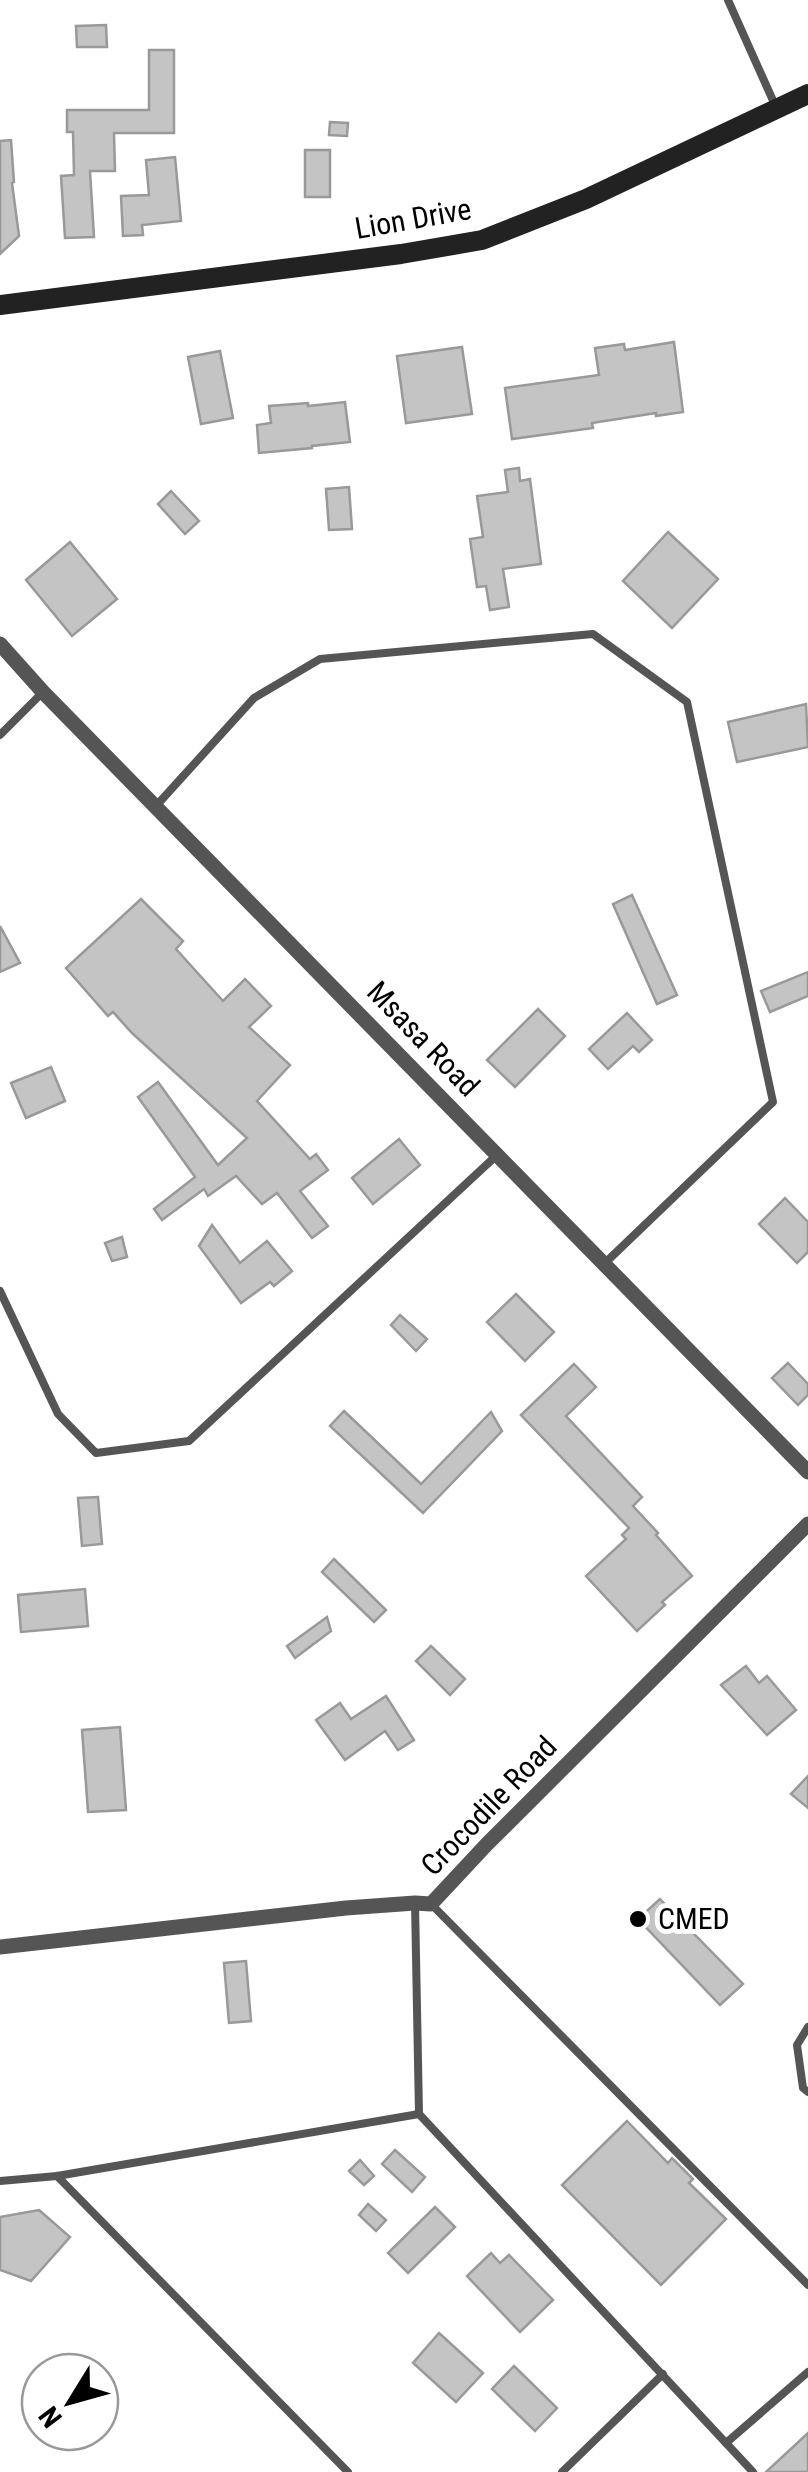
<svg xmlns="http://www.w3.org/2000/svg" width="808" height="2472" font-family="'Roboto Condensed',sans-serif">
<style>
.building{fill:#c4c4c4;stroke:#999;stroke-width:2.5}
.lines{fill:none;stroke-linecap:round;stroke-linejoin:round}
.lane{stroke:#555;stroke-width:8}
.street{stroke:#555;stroke-width:15}
.secondary{stroke:#222;stroke-width:20}
.poi-dot{fill:#000;stroke:#fff;stroke-width:4}
.labels{text-anchor:middle;stroke-width:10;stroke-linejoin:round;paint-order:stroke}
.street-label{font-size:30px;fill:#000;stroke:#fff}
.poi-label{font-size:30px;fill:#000;stroke:#fff;text-anchor:start}
</style>
<rect width="100%" height="100%" fill="#fff"/>
<g class="building">
<polygon points="106,25 107,47 77,47 76,26"/>
<polygon points="149,50 174,50 174,133 114,133 115,171 90,171 94,237 65,238 61,176 74,175 73,132 67,132 67,110 149,110"/>
<polygon points="330,122 348,123 347,136 329,135"/>
<polygon points="11,140 14,182 12,183 19,236 0,254 0,141"/>
<rect x="305" y="150" width="25" height="47"/>
<polygon points="175,157 181,221 142,225 143,235 123,236 121,196 149,195 146,160"/>
<polygon points="674,342 683,412 656,416 656,413 592,423 593,428 512,439 505,388 599,375 595,348 624,344 625,350"/>
<polygon points="462,347 472,414 406,423 397,356"/>
<polygon points="220,351 233,418 201,424 188,357"/>
<polygon points="345,402 350,442 312,446 312,448 259,453 257,425 271,423 269,406 308,403 308,406"/>
<polygon points="519,468 520,481 530,479 541,564 503,569 509,607 490,610 486,586 477,587 470,539 483,537 477,496 508,492 505,470"/>
<polygon points="349,487 352,529 329,530 326,489"/>
<polygon points="171,491 199,521 185,534 158,504"/>
<polygon points="668,532 718,579 672,628 623,581"/>
<polygon points="70,542 117,599 72,636 26,580"/>
<polygon points="806,704 808,747 737,762 728,722"/>
<polygon points="632,895 677,995 657,1004 613,904"/>
<polygon points="141,899 183,941 176,949 223,1001 245,979 271,1006 249,1027 290,1065 257,1101 310,1159 316,1154 328,1170 300,1191 328,1226 312,1238 277,1193 262,1204 236,1176 208,1196 204,1189 162,1220 154,1209 195,1177 138,1097 158,1082 218,1165 247,1138 132,1033 113,1012 108,1016 66,968"/>
<polygon points="0,926 20,963 0,972"/>
<polygon points="808,972 808,996 770,1012 761,991"/>
<polygon points="538,1009 565,1036 515,1087 487,1060"/>
<polygon points="627,1013 652,1040 639,1052 633,1046 608,1069 589,1049"/>
<polygon points="51,1067 65,1101 26,1118 11,1083"/>
<polygon points="399,1139 420,1165 373,1204 352,1178"/>
<polygon points="785,1198 808,1222 808,1252 797,1263 759,1224"/>
<polygon points="212,1225 240,1263 267,1241 292,1271 274,1286 270,1282 241,1303 199,1246"/>
<polygon points="122,1237 127,1257 112,1261 105,1243"/>
<polygon points="516,1294 554,1332 525,1361 487,1322"/>
<polygon points="400,1315 427,1339 416,1351 391,1325"/>
<polygon points="788,1363 808,1384 808,1395 798,1405 772,1378"/>
<polygon points="574,1364 596,1387 566,1416 642,1497 633,1506 658,1533 656,1535 692,1576 662,1602 665,1605 637,1631 586,1576 626,1539 622,1535 629,1528 521,1415"/>
<polygon points="344,1411 421,1484 491,1412 502,1431 423,1513 330,1426"/>
<polygon points="98,1497 102,1544 82,1546 78,1498"/>
<polygon points="334,1559 386,1610 374,1622 322,1572"/>
<polygon points="85,1589 88,1626 21,1632 18,1595"/>
<polygon points="327,1617 331,1631 295,1658 287,1646"/>
<polygon points="431,1646 465,1679 450,1695 416,1661"/>
<polygon points="746,1666 759,1683 767,1676 796,1710 767,1735 721,1685"/>
<polygon points="386,1696 414,1740 398,1750 385,1731 345,1760 316,1720 340,1703 351,1719"/>
<polygon points="120,1727 126,1810 88,1812 82,1730"/>
<polygon points="808,1776 808,1808 791,1794"/>
<polygon points="660,1899 743,1984 720,2005 638,1919"/>
<polygon points="246,1961 251,2021 229,2023 224,1963"/>
<polygon points="627,2121 668,2163 672,2158 693,2179 689,2183 726,2219 661,2285 562,2185"/>
<polygon points="395,2150 425,2177 412,2192 382,2164"/>
<polygon points="360,2160 374,2176 364,2185 349,2171"/>
<polygon points="368,2204 386,2220 376,2231 359,2215"/>
<polygon points="435,2207 455,2227 408,2273 388,2253"/>
<polygon points="39,2210 70,2237 31,2281 0,2270 0,2217"/>
<polygon points="491,2253 500,2263 509,2255 553,2300 520,2332 467,2276"/>
<polygon points="439,2333 483,2373 456,2402 413,2363"/>
<polygon points="514,2366 557,2408 535,2431 492,2389"/>
<polygon points="808,2433 808,2472 766,2472"/>
</g>
<g class="lines">
<g class="lane">
<polyline points="728,0 775,105"/>
<polyline points="0,735 43,692"/>
<polyline points="156,806 254,698 320,659 593,634 687,702 773,1102 604,1264"/>
<polyline points="0,1291 58,1414 96,1453 189,1441 497,1155"/>
<polyline points="415,1903 419,2114"/>
<polyline points="431,1904 808,2285"/>
<polyline points="808,2027 797,2045 803,2088 808,2092"/>
<polyline points="57,2176 348,2472"/>
<polyline points="0,2181 57,2176 419,2114 753,2472"/>
<polyline points="726,2443 808,2372"/>
<polyline points="562,2472 663,2374"/>
</g>
<g class="street">
<polyline points="0,644 43,692 808,1472"/>
<polyline points="0,1947 346,1908 415,1903 431,1904 487,1844 808,1524"/>
</g>
<polyline class="secondary" points="0,305 401,254 482,240 586,199 808,94"/>
</g>
<circle class="poi-dot" cx="638" cy="1919" r="10"/>
<g class="labels">
<g class="street-label">
<text transform="translate(413 219) rotate(-10)" y="10">Lion Drive</text>
<text transform="translate(423 1039) rotate(46)" y="10">Msasa Road</text>
<text transform="translate(489 1806) rotate(-46)" y="10">Crocodile Road</text>
</g>
<g class="poi-label">
<text x="658" y="1929">CMED</text>
</g>
</g>
<g transform="translate(70 2402) rotate(233)"><circle r="48" fill="#ffffff" stroke="#999999" stroke-width="2.5"/>
<path d="M0-8L18 38L0 25L-18 38Z" fill="#000000"/>
<text y="-15" font-size="28" font-weight="bold" text-anchor="middle" fill="#000000">N</text>
</g>
</svg>
